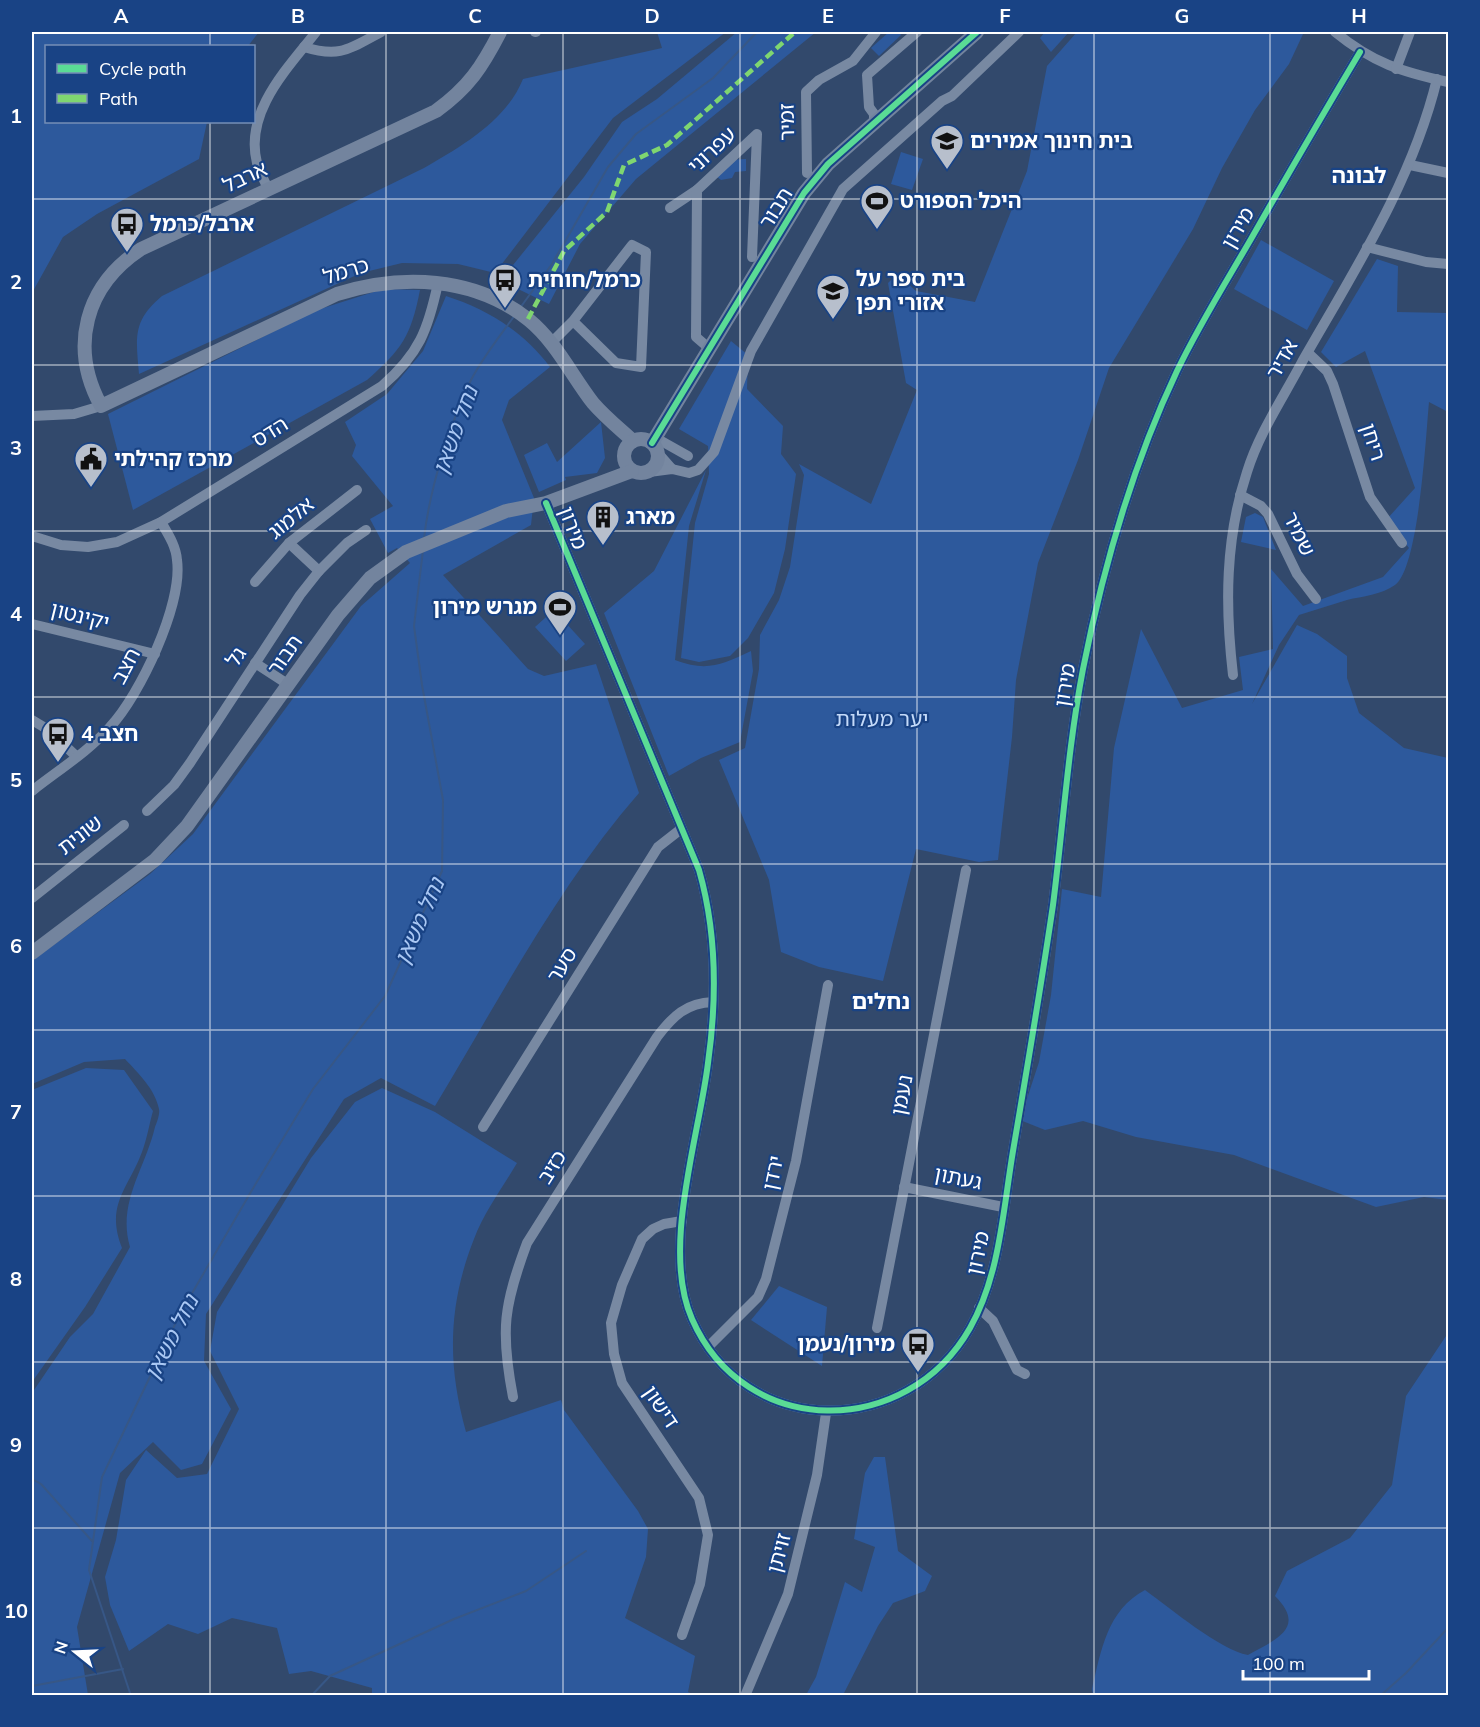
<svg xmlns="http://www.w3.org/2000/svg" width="1480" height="1727" font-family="Mulish,'Noto Sans Hebrew',sans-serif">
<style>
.green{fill:#2d599c}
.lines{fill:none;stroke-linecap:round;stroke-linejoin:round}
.stream{stroke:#375786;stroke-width:2}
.street{stroke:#7889a2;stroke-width:10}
.secondary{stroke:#73849e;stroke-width:14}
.quiet{stroke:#7fd670;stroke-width:4.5;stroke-dasharray:9 4.5;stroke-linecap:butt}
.cycleway-casing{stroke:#194385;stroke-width:10}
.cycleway{stroke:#5adb95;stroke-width:6}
.grid{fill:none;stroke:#fff;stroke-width:1.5;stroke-opacity:0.55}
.labels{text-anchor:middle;stroke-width:4.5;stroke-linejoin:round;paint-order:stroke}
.street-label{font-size:21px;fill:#fff;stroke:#194385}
.poi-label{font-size:21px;font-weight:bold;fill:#fff;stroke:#194385;text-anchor:start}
.park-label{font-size:21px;fill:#c4daf9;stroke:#194385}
.neighbourhood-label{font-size:22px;font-weight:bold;fill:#fff;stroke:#194385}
.water-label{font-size:22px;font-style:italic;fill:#aac8f4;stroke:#194385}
.neatline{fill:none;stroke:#fff;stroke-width:2}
.grid-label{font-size:20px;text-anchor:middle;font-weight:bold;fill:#fff}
</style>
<rect width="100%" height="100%" fill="#32496c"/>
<g class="green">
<polygon points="32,32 259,32 248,46 46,46 46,122 207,122 199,159 97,214 63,237 32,293"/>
<path d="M657 32H726L613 118 495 273 458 264 402 263 361 273 139 374C136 338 132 321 162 296L424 168C462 146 506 121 523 79L662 48Z"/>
<polygon points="737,32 816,32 636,179 580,244 549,304 516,288 505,275 584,177 622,122 657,99"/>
<polygon points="889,32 899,32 901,35 879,56 871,48"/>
<polygon points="1045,32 1069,32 1051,52 1040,38"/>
<polygon points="1077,32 1304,32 1289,64 1255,110 1222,168 1193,229 1109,368 1078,460 1038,563 1016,680 1012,737 998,860 979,862 916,849 883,981 819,967 781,952 769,880 719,760 745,748 759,669 760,635 779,600 790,567 804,475 799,464 871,504 917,390 906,383 888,283 897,274 916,291 975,302 1027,171 1047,66"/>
<polygon points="901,152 923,159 912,190 891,184"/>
<polygon points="746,159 746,171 735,172 732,178 721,180 716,176 729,160"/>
<polygon points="1261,240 1334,281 1307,330 1234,289"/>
<path d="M1377 259 1398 266 1397 312 1448 313V412L1429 402C1426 434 1419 568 1395 585 1381 595 1363 596 1347 600 1331 605 1315 610 1299 615L1279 645 1252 704 1297 625 1317 634 1347 656V678L1359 713 1404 748 1448 758V1200L1424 1197 1376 1207 1234 1155 1136 1137 1083 1121 1045 1130 1020 1120 1039 1062 1051 995 1062 889 1101 897 1114 748 1141 629 1182 708 1243 690 1239 657 1273 649 1271 569 1303 606 1383 577 1409 548 1387 519 1415 488 1365 351 1336 367 1321 352Z"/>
<path d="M383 289 420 290C411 336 402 349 367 380L133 510 108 414 317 310Z"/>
<path d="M446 296C487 309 524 332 550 367L509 400 502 420 534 498 531 525 443 575 528 669 544 676 596 664 639 793C558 886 499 1000 435 1106L381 1078 344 1099 206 1314 204 1361 231 1409 202 1464 181 1470 153 1442 120 1473 77 1627 88 1695H32V1393L70 1337 93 1314 130 1247C117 1203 145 1169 155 1127 157 1122 160 1114 159 1109 155 1089 138 1073 125 1059L84 1062 32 1084V961L150 874 193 834 361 606 410 563 397 548 388 553 370 519 393 506 352 456 356 445 345 422 387 394 423 351Z"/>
<polygon points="731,341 748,355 747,389 783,426 781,454 796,474 785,549 774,593 748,638 730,656 699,662 681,658 695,523 709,474 708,446 679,429"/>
<polygon points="601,422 605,458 597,473 565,477 566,480 539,492 524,455 547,443 557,462"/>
<path d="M706 470 689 526 675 660C707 672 721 665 751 651L753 671 740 742 701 758 669 776 604 613 654 571Z"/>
<polygon points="1255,513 1263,517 1276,550 1241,542 1246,517"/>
<polygon points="554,610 585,644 566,661 535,627"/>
<path d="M86 1068 124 1070 153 1111C149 1125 147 1139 142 1152 128 1189 105 1205 122 1248L85 1307 32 1382V1090Z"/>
<path d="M382 1088 435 1112 517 1163C503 1187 484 1212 474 1239 448 1305 447 1364 466 1432L561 1400 564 1410 638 1511 648 1529 646 1557 625 1618 695 1656 688 1692 695 1695H372V1688L311 1671 289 1674 277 1628 232 1618 198 1634 168 1624 129 1651 110 1605 105 1577 116 1540 126 1480 146 1450 177 1478 207 1474 239 1409 210 1351 217 1312 311 1158 355 1102Z"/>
<polygon points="779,1286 827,1307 822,1366 751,1320"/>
<path d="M1448 1333V1695H1093L1092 1689C1101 1651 1107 1610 1145 1590 1170 1608 1220 1650 1248 1655 1276 1639 1307 1628 1275 1596L1287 1571 1350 1538 1392 1485 1406 1396Z"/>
<polygon points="874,1457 885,1457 898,1551 932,1576 925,1591 893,1603 878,1626 843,1695 806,1695 816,1677 845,1582 862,1592 875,1547 854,1539 865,1473"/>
</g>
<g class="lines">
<g class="stream">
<polyline points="520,308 552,264 608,167 636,134 713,78 757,32"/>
<path d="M424 538C430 488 449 426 471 380 483 357 500 336 515 315"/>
<polyline points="32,1479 41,1484 92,1541"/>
<polyline points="32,1686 123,1669"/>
<polyline points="131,1696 89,1570 102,1477 180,1314 252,1190 313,1089 385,996 442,871 443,800 422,685 414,626 423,550"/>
<polyline points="311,1696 330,1676 454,1619 526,1591 586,1551"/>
<polyline points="1380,1696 1406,1673 1448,1628"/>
</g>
<g class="street">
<polyline points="535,32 536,32"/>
<path d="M1335 32C1373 63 1402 72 1448 82"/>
<path d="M304 47C340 58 349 49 381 32"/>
<polyline points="1396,69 1410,32"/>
<polyline points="874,122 874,114 869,107 867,75 917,32"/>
<polyline points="1410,165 1448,173"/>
<polyline points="807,173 806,92 819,80 853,61 876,32"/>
<path d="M268 189C265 181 259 172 257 163 244 112 287 69 316 32"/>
<polyline points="670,208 697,190"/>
<polyline points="1367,247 1426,262 1448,264"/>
<polyline points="551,343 573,321 632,245 646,252 641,367 616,363 573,321"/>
<polyline points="710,349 696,337 697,190 757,134 752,257"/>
<polyline points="1308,353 1327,371 1333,384 1370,497 1402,543"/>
<polyline points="32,416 74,414 101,406"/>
<polyline points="656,438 688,456"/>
<polyline points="658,453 672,469"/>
<polyline points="649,472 672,469 689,473 698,470 714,452 751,351 843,189 942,101 952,96 1019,32"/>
<polyline points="1240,495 1261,506 1268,514 1297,574 1316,599"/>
<path d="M546 503 699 870C717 933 717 999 708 1063 699 1137 661 1249 692 1319 745 1440 907 1439 970 1328 1000 1275 1003 1210 1013 1151 1027 1069 1041 987 1053 905 1063 827 1068 747 1083 669 1103 568 1133 464 1177 371 1199 325 1226 282 1251 239 1287 176 1323 114 1360 52"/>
<path d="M32 536 61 545 88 547 117 542 161 522 382 386C419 354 428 330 438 283"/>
<polyline points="289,543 319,571"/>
<polyline points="255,582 289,543 357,490"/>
<polyline points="32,624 155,654"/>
<polyline points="255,663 289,685"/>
<path d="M1233 675C1225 606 1225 539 1247 472 1259 433 1283 398 1302 362 1354 271 1412 182 1437 79"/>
<polyline points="32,720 47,729 76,756"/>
<path d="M32 791C57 771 88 752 110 727 140 695 183 604 177 560 176 546 168 534 161 522"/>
<polyline points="147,811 174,785 190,763 300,595 319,571 347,543 366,530"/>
<polyline points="32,898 124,825"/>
<polyline points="483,1127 658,847 681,829"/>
<polyline points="904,1187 1003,1207"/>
<polyline points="979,1308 993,1321 1017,1370 1025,1374"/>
<polyline points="877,1328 966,870"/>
<polyline points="708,1347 758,1297 766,1279 796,1161 828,985"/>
<path d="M513 1397C500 1330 504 1305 527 1243L657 1037C673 1016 686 1003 713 1002"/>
<polyline points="682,1635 700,1584 708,1535 699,1498 622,1383 614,1354 611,1323 622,1285 642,1239 653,1229 664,1224 682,1221"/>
<polyline points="745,1696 788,1594 817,1475 826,1413"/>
</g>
<g class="secondary">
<path d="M500 32C482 67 469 87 436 111L141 249C85 286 69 347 101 406L337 294C401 274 474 276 529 320 556 342 572 376 593 403 605 417 620 429 633 441"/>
<circle cx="641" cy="456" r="17"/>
<polyline points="652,443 804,193 828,164 977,32"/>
<polyline points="32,953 155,860 187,826 338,615 370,578 406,552 506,511 546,503 632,471"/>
</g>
<polyline class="quiet" points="528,319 564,251 607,212 624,165 667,145 795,32"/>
<defs>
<g id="cycleway">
<polyline points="652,443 804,193 828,164 977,32"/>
<path d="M546 503 699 870C717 933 717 999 708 1063 699 1137 661 1249 692 1319 745 1440 907 1439 970 1328 1000 1275 1003 1210 1013 1151 1027 1069 1041 987 1053 905 1063 827 1068 747 1083 669 1103 568 1133 464 1177 371 1199 325 1226 282 1251 239 1287 176 1323 114 1360 52"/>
</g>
</defs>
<use href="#cycleway" class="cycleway-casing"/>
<use href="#cycleway" class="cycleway"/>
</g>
<path class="grid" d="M210 32V46M386 32V1696M563 32V1696M740 32V1696M917 32V1696M1094 32V1696M1270 32V1696M210 122V1696M32 199H1448M32 365H1448M32 531H1448M32 697H1448M32 864H1448M32 1030H1448M32 1196H1448M32 1362H1448M32 1528H1448"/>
<defs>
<symbol id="school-pin" viewBox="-11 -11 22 30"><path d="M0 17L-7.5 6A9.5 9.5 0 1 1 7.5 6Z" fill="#b7bfcc" stroke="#194385"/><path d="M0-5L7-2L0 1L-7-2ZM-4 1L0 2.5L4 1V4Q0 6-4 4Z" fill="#111"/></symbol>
<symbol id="stadium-pin" viewBox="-11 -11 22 30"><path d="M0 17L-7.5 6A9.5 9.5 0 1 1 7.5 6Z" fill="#b7bfcc" stroke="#194385"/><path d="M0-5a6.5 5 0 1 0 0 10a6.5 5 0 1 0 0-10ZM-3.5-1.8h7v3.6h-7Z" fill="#111"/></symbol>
<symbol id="bus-pin" viewBox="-11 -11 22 30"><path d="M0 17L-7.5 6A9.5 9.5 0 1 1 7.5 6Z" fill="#b7bfcc" stroke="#194385"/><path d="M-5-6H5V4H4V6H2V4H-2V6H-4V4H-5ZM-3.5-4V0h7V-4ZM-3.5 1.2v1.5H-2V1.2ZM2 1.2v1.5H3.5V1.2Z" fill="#111"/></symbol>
<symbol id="civic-pin" viewBox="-11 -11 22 30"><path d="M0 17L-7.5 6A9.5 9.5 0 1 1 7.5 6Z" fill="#b7bfcc" stroke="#194385"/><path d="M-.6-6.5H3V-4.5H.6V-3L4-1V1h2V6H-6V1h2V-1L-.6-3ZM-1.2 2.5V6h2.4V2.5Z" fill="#111"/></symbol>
<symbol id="building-pin" viewBox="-11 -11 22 30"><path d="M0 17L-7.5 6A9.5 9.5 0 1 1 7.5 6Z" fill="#b7bfcc" stroke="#194385"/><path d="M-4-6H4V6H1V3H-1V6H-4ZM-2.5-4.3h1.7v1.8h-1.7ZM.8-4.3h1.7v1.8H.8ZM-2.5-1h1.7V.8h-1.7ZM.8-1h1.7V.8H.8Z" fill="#111"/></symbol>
</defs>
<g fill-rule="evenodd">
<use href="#school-pin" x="928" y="122" width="38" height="52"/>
<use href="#stadium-pin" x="858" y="182" width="38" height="52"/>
<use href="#bus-pin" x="108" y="205" width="38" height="52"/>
<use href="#bus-pin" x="486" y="261" width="38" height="52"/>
<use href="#school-pin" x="814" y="272" width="38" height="52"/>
<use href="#civic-pin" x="72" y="440" width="38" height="52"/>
<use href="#building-pin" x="584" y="498" width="38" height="52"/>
<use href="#stadium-pin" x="541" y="588" width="38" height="52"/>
<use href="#bus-pin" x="39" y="715" width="38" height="52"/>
<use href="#bus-pin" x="899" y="1325" width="38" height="52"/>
</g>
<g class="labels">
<g class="street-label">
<text transform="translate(787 122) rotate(-91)" y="7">זמיר</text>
<text transform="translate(712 150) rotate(-43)" y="7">עפרוני</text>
<text transform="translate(245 177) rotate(-25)" y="7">ארבל</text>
<text transform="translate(776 208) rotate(-58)" y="7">תבור</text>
<text transform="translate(1238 228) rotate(-60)" y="7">מירון</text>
<text transform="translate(346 271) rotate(-17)" y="7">כרמל</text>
<text transform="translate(1282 359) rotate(-61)" y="7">אדיר</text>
<text transform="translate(270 432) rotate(-32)" y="7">הדס</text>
<text transform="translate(1373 442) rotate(72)" y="7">ריחן</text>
<text transform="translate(291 518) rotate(-40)" y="7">אלמוג</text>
<text transform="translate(573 528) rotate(69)" y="7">מירון</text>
<text transform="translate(1299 534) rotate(64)" y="7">שמיר</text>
<text transform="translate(80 616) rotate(14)" y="7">יקינטון</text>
<text transform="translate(285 655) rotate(-55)" y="7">תבור</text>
<text transform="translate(236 657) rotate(-57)" y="7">גל</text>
<text transform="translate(126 666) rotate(-62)" y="7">חצב</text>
<text transform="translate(1065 685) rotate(-81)" y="7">מירון</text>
<text transform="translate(80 835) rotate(-38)" y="7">שונית</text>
<text transform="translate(562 965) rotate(-58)" y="7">סער</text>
<text transform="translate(902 1095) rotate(-79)" y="7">נעמן</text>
<text transform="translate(552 1167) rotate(-58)" y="7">כזיב</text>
<text transform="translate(773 1173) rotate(-78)" y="7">ירדן</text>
<text transform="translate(958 1178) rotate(11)" y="7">געתון</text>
<text transform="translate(978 1253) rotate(-78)" y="7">מירון</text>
<text transform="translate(661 1407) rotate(56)" y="7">דישון</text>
<text transform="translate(779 1553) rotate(-75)" y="7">זויתן</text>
</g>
<g class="poi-label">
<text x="970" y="148">בית חינוך אמירים</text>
<text x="900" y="208">היכל הספורט</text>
<text x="150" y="231">ארבל/כרמל</text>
<text x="856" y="286">בית ספר על<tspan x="856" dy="24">אזורי תפן</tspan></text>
<text x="528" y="287">כרמל/חוחית</text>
<text x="114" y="466">מרכז קהילתי</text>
<text x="626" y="524">מארג</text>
<text x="537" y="614" text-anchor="end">מגרש מירון</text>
<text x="81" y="741">חצב 4</text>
<text x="895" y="1351" text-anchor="end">מירון/נעמן</text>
</g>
<g class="park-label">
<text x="882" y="726">יער מעלות</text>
</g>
<g class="neighbourhood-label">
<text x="1359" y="183">לבונה</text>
<text x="881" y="1009">נחלים</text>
</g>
<g class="water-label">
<text transform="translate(455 430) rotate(-70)" y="8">נחל משאן</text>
<text transform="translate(419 921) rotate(-66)" y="8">נחל משאן</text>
<text transform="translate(171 1337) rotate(-63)" y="8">נחל משאן</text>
</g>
</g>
<rect width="1480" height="1727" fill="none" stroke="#194385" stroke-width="66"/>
<rect x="45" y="45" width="210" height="78" fill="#194385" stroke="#758eb6" stroke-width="1.5"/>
<rect x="57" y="64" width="30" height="9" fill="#5adb95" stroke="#758eb6" stroke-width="1.5"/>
<text x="99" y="75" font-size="18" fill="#ffffff">Cycle path</text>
<rect x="57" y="94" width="30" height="9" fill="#7fd670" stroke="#758eb6" stroke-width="1.5"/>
<text x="99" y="105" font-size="18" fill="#ffffff">Path</text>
<g transform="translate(75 1652) rotate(288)" stroke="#194385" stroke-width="4.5" paint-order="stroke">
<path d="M0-4.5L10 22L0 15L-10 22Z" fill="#ffffff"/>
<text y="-9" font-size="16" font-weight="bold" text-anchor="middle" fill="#ffffff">N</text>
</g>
<path d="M1243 1670v9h126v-9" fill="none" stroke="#ffffff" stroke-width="3"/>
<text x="1252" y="1670" font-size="18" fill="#ffffff" stroke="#194385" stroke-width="4.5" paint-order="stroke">100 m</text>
<rect x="33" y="33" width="1414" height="1661" class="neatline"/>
<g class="grid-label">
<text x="121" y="23">A</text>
<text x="298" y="23">B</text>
<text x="475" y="23">C</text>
<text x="652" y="23">D</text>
<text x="828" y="23">E</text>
<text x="1005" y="23">F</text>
<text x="1182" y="23">G</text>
<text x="1359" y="23">H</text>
<text x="16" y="123">1</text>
<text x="16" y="289">2</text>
<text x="16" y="455">3</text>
<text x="16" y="621">4</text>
<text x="16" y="787">5</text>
<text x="16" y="953">6</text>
<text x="16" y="1119">7</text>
<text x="16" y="1286">8</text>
<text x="16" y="1452">9</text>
<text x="16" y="1618">10</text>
</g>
</svg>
